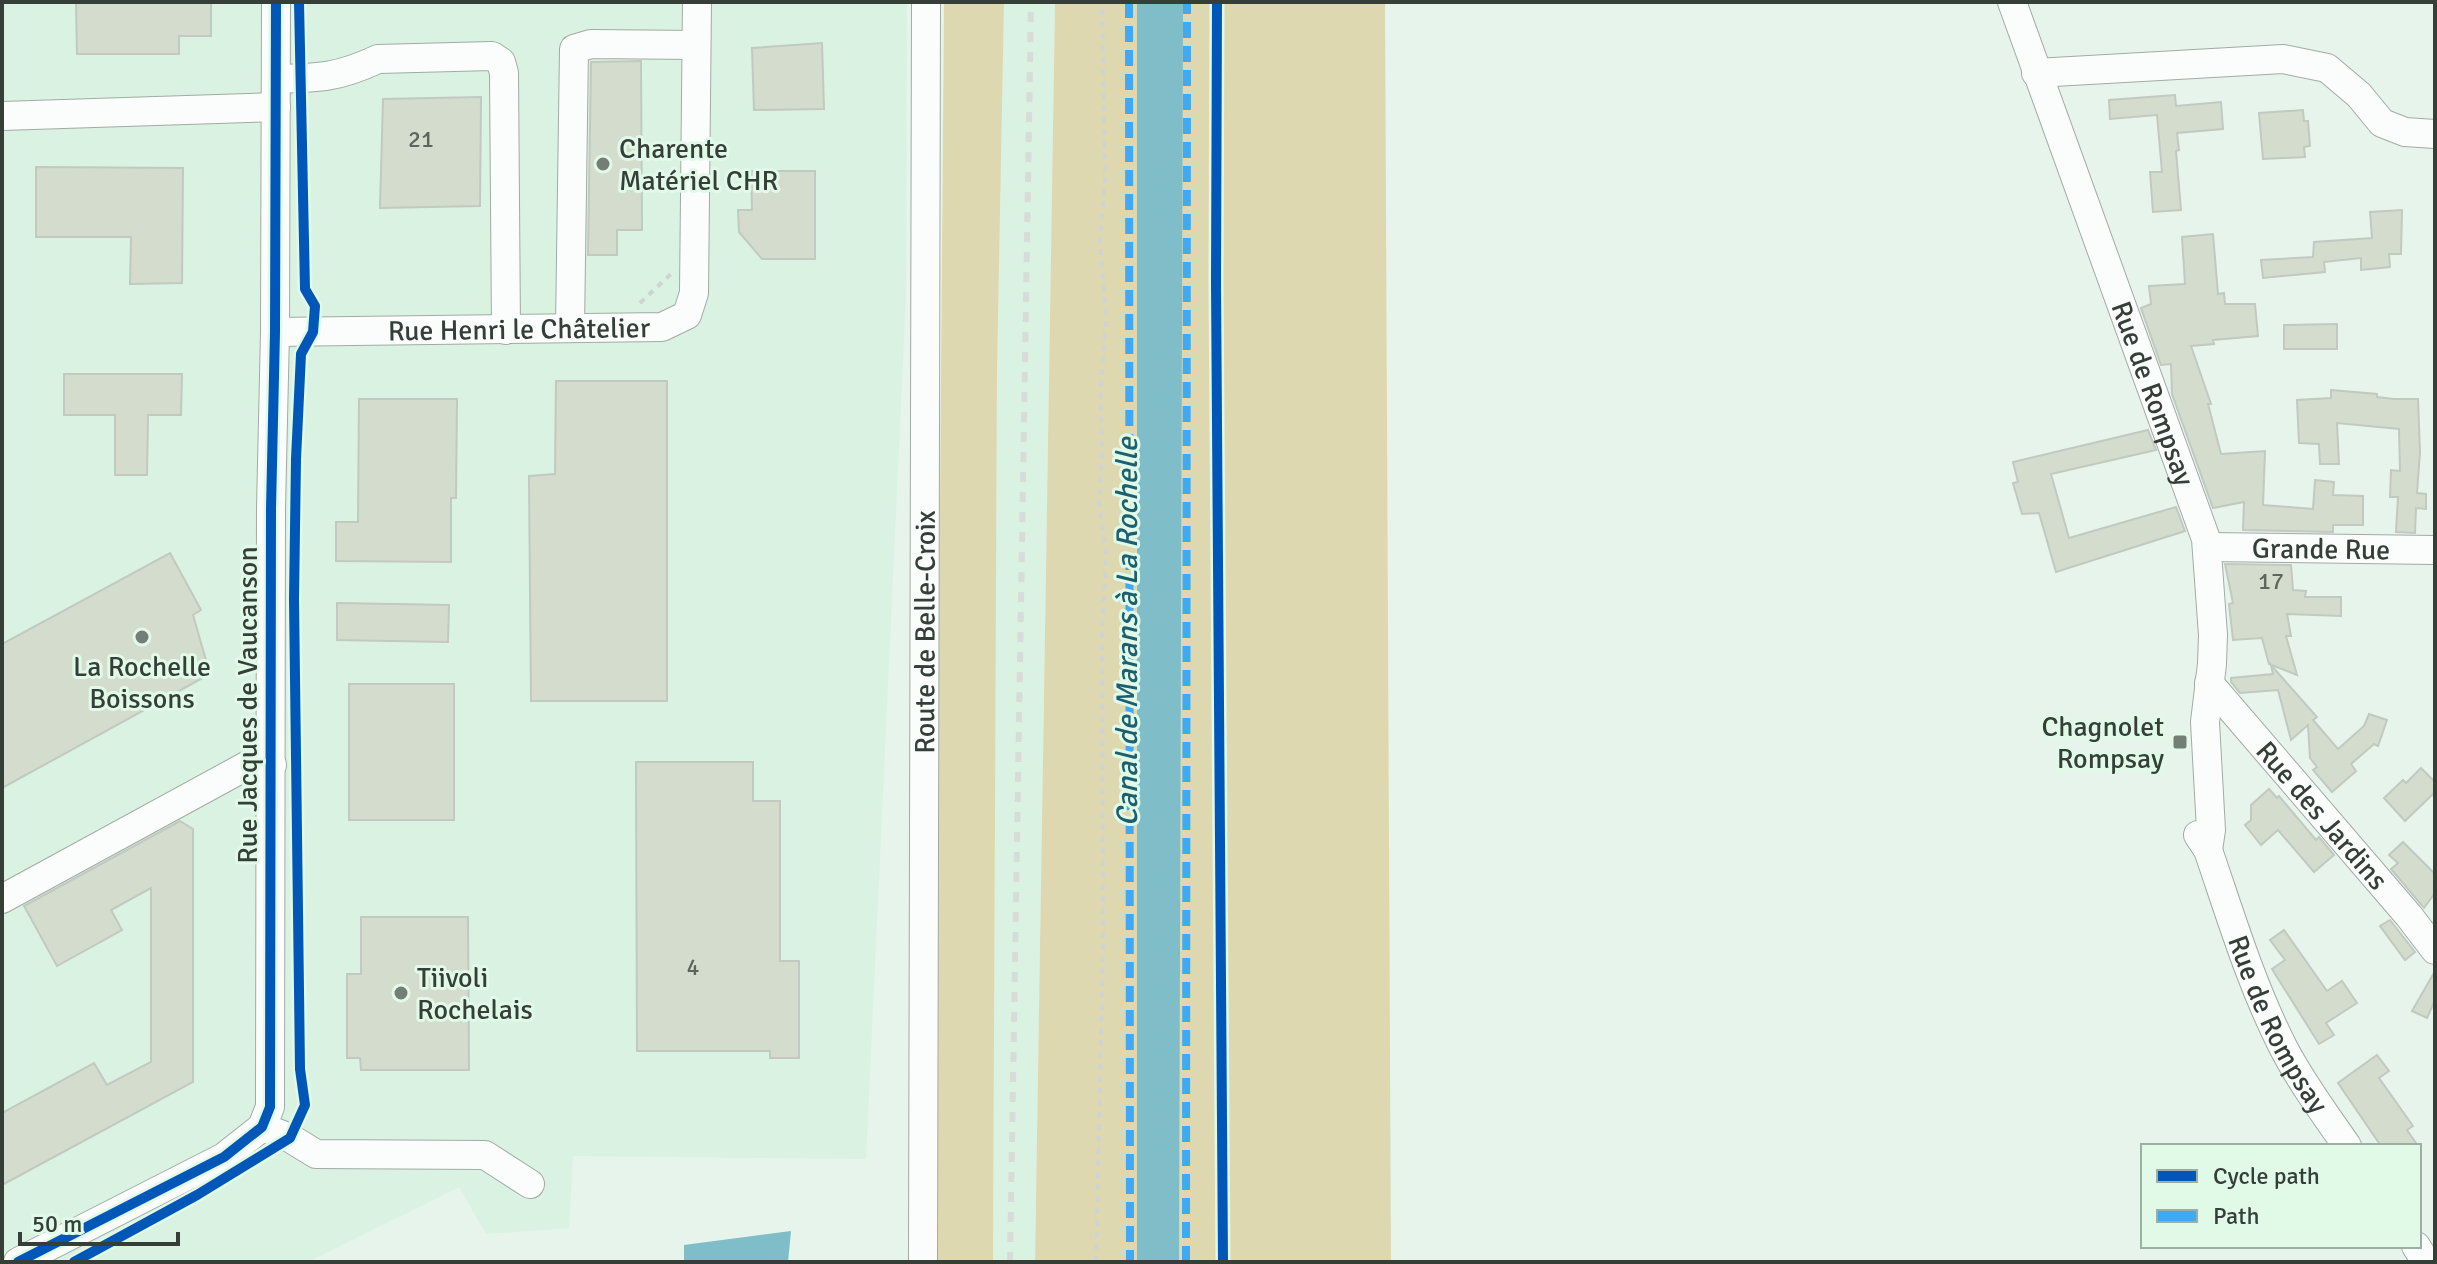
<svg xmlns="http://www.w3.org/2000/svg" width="2437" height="1264" font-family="Signika,sans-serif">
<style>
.built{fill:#daf2e1}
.forest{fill:#ded8b1}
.water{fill:#7fbdc9}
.building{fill:#d4ddcd;stroke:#c1c9c0;stroke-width:2}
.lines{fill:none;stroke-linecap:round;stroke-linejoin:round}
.minor-casing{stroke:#a1aba4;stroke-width:30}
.path{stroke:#d0d4d1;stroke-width:4;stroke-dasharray:6 6;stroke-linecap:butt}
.minor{stroke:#fbfdfc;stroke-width:28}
.rail{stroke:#d8dcd9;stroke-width:6;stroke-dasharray:10 10;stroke-linecap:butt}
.quiet{stroke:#3fa9f5;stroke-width:8;stroke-dasharray:16 8;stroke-linecap:butt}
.cycleway-casing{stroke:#e1fae8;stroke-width:15}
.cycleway{stroke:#0057b8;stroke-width:10}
.poi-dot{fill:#737e77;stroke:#e1fae8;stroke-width:3}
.labels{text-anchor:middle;stroke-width:6;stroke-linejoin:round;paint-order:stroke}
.number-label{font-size:24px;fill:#5d665d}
.poi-label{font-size:28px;fill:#353f38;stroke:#e1fae8;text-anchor:start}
.street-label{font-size:28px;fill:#353f38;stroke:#e1fae8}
.water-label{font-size:30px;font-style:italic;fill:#1c5f6f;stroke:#e1fae8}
</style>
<rect width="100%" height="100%" fill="#e7f4eb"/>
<g class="built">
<polygon points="2,2 907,2 906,296 866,1159 573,1156 569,1228 486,1234 459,1187 308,1262 2,1262"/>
<polygon points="1004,2 1055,2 1035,1262 993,1262 997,372"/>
</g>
<g class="forest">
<polygon points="944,2 1004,2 997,372 993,1262 934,1262"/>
<polygon points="1055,2 1385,2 1391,1262 1035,1262"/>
</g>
<g class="water">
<polygon points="1137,2 1183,2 1179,1262 1137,1262"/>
<polygon points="791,1231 788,1262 684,1262 684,1245"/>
</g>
<g class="building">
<polygon points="76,2 211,2 211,36 179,36 179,54 77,54"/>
<polygon points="822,43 824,109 754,110 752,48"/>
<polygon points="641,61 642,230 617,230 617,255 588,255 591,62"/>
<polygon points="2175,95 2176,106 2221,102 2223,129 2177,133 2179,150 2176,151 2181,210 2153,212 2150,172 2162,172 2157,115 2110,119 2109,100"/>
<polygon points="481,97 480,206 380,208 383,99"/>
<polygon points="2303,110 2304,121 2308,121 2310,146 2304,147 2305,157 2263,159 2259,113"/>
<polygon points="36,167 183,168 182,283 130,284 131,237 36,237"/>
<polygon points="751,171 815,171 815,259 762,259 739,232 738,210 752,210"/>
<polygon points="2402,210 2401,254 2389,254 2390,267 2361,270 2361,258 2324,262 2325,272 2263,278 2261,260 2313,257 2314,242 2372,238 2370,212"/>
<polygon points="2213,234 2218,294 2224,293 2225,304 2255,304 2258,336 2213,340 2214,344 2191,346 2211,404 2208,404 2221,454 2265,451 2263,505 2313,509 2315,480 2334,482 2333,495 2363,496 2363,525 2333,525 2333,532 2243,530 2244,502 2213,508 2172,394 2171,364 2161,365 2141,308 2151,304 2149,286 2185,284 2182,237"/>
<polygon points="2337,324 2337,349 2284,349 2284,325"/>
<polygon points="64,374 182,374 181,415 148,415 147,475 115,475 115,415 64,415"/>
<polygon points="556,381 667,381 667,701 531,701 529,476 555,474"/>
<polygon points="2331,390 2377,394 2377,397 2394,399 2418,399 2420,452 2417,493 2426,494 2426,509 2416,508 2415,533 2396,532 2398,497 2390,497 2391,470 2400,471 2399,429 2337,423 2339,464 2320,464 2319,444 2299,443 2297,400 2331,398"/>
<polygon points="359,399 457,399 456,498 451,498 451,562 336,561 336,522 358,522"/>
<polygon points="2148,430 2156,450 2051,474 2069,538 2176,507 2185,531 2056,572 2039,513 2022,514 2013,483 2018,482 2013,462"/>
<polygon points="170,553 201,610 193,615 210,674 2,788 2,644"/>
<polygon points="2225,564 2291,565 2293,590 2306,591 2305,597 2341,597 2341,616 2287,614 2291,636 2286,636 2297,675 2269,664 2262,638 2233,640 2229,604 2233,603"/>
<polygon points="337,603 449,605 448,642 337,640"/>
<polygon points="2271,665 2317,717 2313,720 2338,749 2364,726 2369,714 2387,720 2378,746 2374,744 2351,764 2356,771 2332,792 2313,770 2317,767 2310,758 2308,725 2291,740 2278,690 2240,693 2231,682 2231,678 2273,674"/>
<rect x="349" y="684" width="105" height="136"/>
<polygon points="636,762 753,762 753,801 780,801 780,961 799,961 799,1058 770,1058 770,1051 637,1051"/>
<polygon points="2421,768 2435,782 2435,792 2405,821 2384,798 2403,780 2406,783"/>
<polygon points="2269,789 2277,798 2279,796 2316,840 2319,837 2334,855 2314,872 2278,830 2261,845 2245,825 2251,820 2251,805"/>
<polygon points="180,821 193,829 193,1082 2,1185 2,1113 94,1063 107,1085 151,1062 151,888 111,910 122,930 57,966 24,906"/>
<polygon points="2403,842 2435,874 2435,893 2424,908 2391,869 2398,863 2389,855"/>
<polygon points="361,917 468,917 469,1070 361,1070 360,1058 347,1058 347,974 361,974"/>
<polygon points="2390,920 2415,952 2405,960 2380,926"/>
<polygon points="2284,930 2327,991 2342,981 2357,1003 2326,1023 2334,1035 2319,1044 2272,969 2285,960 2270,940"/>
<polygon points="2435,971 2435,1000 2427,1018 2412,1011"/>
<polygon points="2377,1055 2389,1071 2379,1078 2413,1126 2407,1130 2418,1146 2381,1146 2338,1083"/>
</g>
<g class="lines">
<defs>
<g id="minor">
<path id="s1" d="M2012 2 2206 539 2213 635 2212 664 2205 722 2211 830 2208 850"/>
<polyline points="2036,73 2283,59 2327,68 2359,95 2382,123 2405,132 2435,134"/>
<path d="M276 79C319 78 337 78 378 59L492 56 501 62 504 73 506 330"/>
<polyline points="2,116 276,107"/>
<polyline points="570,328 574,49 591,44 696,45"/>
<path id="s2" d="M275 332 662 327 687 315 694 293 697 2"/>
<path id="s3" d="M2207 547 2435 550"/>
<path id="s4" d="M2209 683 2409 916 2435 950"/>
<path id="s5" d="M2198 835 2208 850C2231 917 2251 984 2283 1047 2301 1082 2325 1114 2347 1146"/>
<polyline points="2,899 248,765 272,765"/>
<polyline points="262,1127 290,1138 316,1154 485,1155 530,1184"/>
<polyline points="2416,1246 2426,1262"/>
<polyline points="18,1262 224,1157 262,1127 270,1107 271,508 275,332 276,2"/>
<path id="s6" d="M923 1262 926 2"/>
</g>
</defs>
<use href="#minor" class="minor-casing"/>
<g class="path">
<polyline points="640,303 671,274"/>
<polyline points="1096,1262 1103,944 1102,629 1106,554 1099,501 1102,461 1101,389 1106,319 1100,242 1105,181 1102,2"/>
</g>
<use href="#minor" class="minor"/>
<polyline class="rail" points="1010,1262 1031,2"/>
<g class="quiet">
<polyline points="1129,2 1130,1262"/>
<polyline points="1186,1262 1187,2"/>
</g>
<defs>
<g id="cycleway">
<polyline points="1217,2 1216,283 1223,1262"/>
<polyline points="18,1262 224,1157 262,1127 270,1107 271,508 275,332 276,2"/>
<polyline points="74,1262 197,1195 290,1138 305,1105 300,1069 294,599 296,459 301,354 313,332 315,306 305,289 299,2"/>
</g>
</defs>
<use href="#cycleway" class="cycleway-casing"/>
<use href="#cycleway" class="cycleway"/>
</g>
<g class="poi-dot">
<circle cx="603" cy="164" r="8"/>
<circle cx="142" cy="637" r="8"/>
<rect x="2172" y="734" width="16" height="16" rx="4"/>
<circle cx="401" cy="993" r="8"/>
</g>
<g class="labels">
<g class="number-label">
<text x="421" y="147">21</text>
<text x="2271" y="589">17</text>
<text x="693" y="975">4</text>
</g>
<g class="poi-label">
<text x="619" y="158">Charente<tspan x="619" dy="32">Matériel CHR</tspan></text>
<text x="142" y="676" text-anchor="middle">La Rochelle<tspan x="142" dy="32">Boissons</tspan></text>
<text x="2164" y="736" text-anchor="end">Chagnolet<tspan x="2164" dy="32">Rompsay</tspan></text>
<text x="417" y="987">Tiivoli<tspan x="417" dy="32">Rochelais</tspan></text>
</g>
<g class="street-label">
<text dy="10" stroke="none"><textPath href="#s2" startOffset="244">Rue Henri le Châtelier</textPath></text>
<text dy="10" stroke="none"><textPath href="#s1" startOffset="416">Rue de Rompsay</textPath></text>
<text dy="10" stroke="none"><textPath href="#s3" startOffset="114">Grande Rue</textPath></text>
<text dy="10" stroke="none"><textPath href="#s6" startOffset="630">Route de Belle-Croix</textPath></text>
<text transform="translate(247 705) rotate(-90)" y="10">Rue Jacques de Vaucanson</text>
<text dy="10" stroke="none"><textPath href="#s4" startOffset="174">Rue des Jardins</textPath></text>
<text dy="10" stroke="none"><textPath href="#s5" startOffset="206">Rue de Rompsay</textPath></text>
</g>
<g class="water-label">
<text transform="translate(1127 632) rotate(-90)" y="10">Canal de Marans à La Rochelle</text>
</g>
</g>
<rect width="2437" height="1264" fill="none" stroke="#353f38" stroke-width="8"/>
<rect x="2141" y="1144" width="280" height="104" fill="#e1fae8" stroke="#9cafa2" stroke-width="2"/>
<rect x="2157" y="1170" width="40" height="12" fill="#0057b8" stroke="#9cafa2" stroke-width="2"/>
<text x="2213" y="1184" font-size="24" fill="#353f38">Cycle path</text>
<rect x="2157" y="1210" width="40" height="12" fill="#3fa9f5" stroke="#9cafa2" stroke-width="2"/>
<text x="2213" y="1224" font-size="24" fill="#353f38">Path</text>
<path d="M20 1232v12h158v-12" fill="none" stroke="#353f38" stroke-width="4"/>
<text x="32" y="1232" font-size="24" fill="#353f38" stroke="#e1fae8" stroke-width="6" paint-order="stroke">50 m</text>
</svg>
